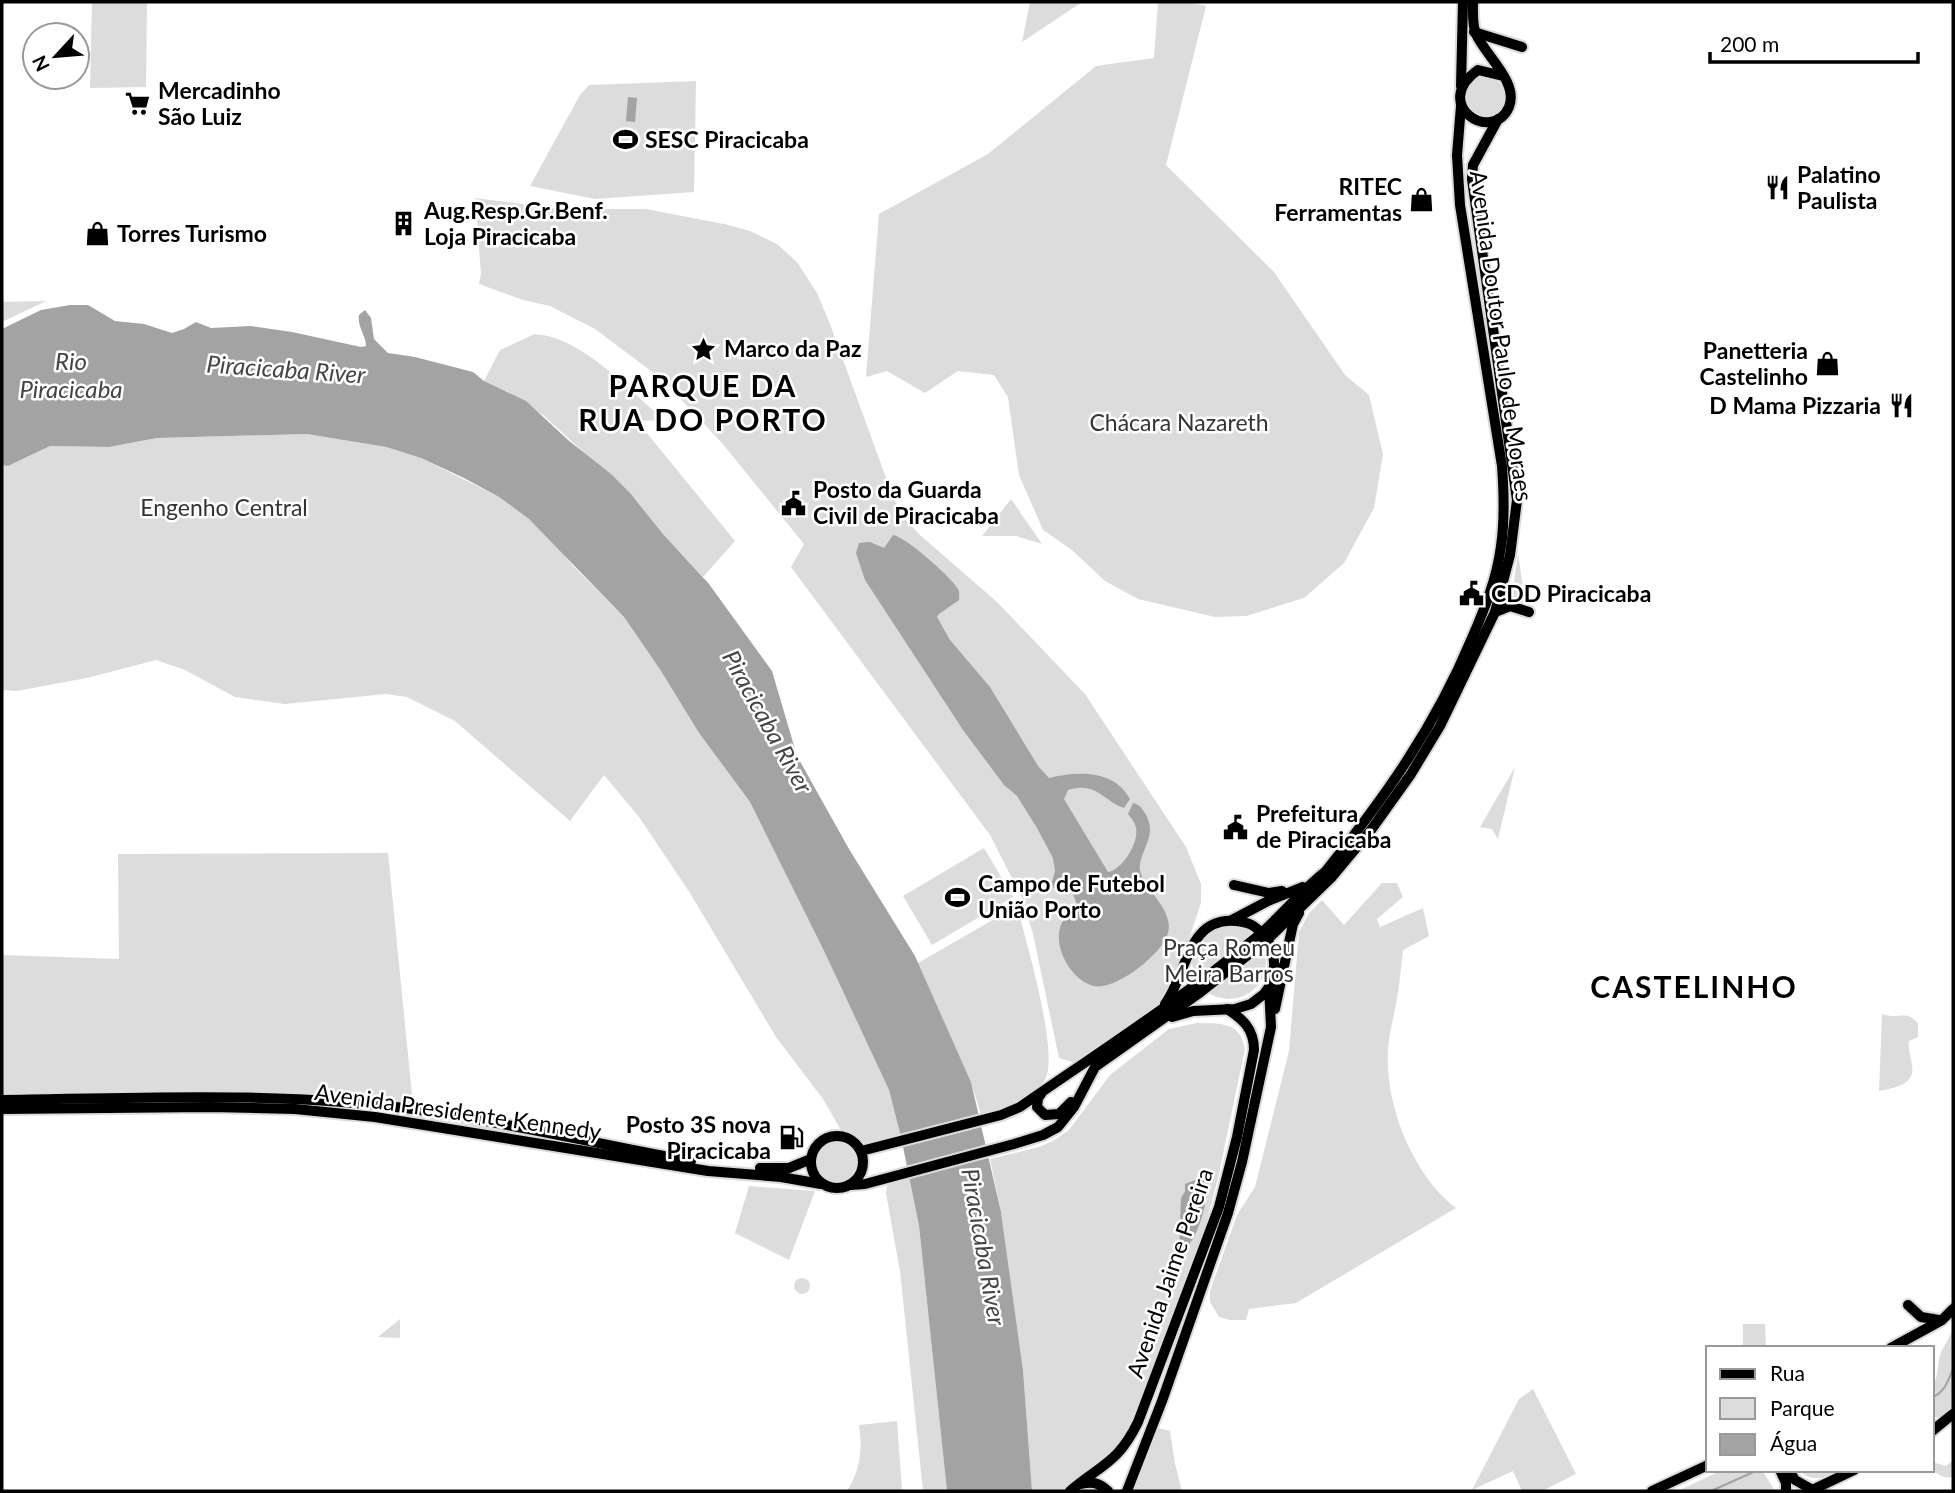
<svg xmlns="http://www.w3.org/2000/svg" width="1955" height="1493" font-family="Lato,sans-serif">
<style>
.green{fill:#dcdcdc}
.water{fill:#a3a3a3}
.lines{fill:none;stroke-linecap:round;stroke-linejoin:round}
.stream{stroke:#a3a3a3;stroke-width:2}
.major-casing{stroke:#dbdbdb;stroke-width:14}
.major{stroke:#000;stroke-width:10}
.labels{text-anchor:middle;stroke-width:5;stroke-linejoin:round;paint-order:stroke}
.poi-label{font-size:23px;font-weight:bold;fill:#000;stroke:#fff;text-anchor:start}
.street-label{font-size:23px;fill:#000;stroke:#fff}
.park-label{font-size:23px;fill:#333;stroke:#fff}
.water-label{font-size:24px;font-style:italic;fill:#444;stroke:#fff}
.district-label{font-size:30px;font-weight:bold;letter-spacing:2px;fill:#000;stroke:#fff}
</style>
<rect width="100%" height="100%" fill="#fff"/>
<g class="green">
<polygon points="92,2 147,2 146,87 90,88"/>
<polygon points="1030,2 1082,2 1022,42"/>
<polygon points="1158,2 1188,2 1206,6 1166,165 1274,272 1345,375 1369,395 1383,454 1374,508 1344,563 1304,598 1246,616 1215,617 1138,599 1105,581 1072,550 1043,530 1019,475 1008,397 994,375 958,371 925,393 887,371 866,377 879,214 988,154 1096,66 1154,58"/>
<circle cx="1485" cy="97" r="20"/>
<polygon points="696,81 694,192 595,199 530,186 580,95 589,85"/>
<polygon points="475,198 559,209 646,209 724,224 750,231 777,244 797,262 817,293 830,324 893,497 904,518 920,535 997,602 1085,694 1186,847 1201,884 1201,903 1171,993 1159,1008 1078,1064 1059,1058 1033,934 1022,898 990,835 791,567 804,544 722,443 663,380 595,329 550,306 523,300 479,284 481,274"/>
<polygon points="46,301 2,322 2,302"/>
<path d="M535 334C582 337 629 390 664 420L637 421 735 541 703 577 663 534 637 501 543 415 484 381 500 350Z"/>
<polygon points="307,434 386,447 421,458 499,497 529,519 553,541 573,566 624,617 661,671 699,733 750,802 825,953 889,1090 901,1137 865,1148 841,1130 823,1099 776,1037 690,893 639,817 604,775 570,821 455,721 407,697 386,694 285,704 235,697 185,670 156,660 87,678 16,691 2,690 2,465 8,466 50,446 109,447 157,438"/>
<polygon points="1011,499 1042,544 1016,536 982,536"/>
<polygon points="1518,553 1525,603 1514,601 1506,603 1514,581"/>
<polygon points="1515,767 1498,839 1492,829 1480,827"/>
<polygon points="984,848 1013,897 932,945 903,896"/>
<polygon points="388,853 413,1105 210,1092 2,1096 2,955 119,959 118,854"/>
<path d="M1382 883H1397L1403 897 1377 919 1380 927 1423 908 1429 936 1403 950C1401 966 1400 982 1397 998 1395 1012 1391 1026 1389 1040 1381 1097 1411 1174 1456 1208L1296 1303 1249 1309 1246 1320H1230L1219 1317 1210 1302V1291L1237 1215 1255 1187 1289 1051 1299 932 1309 913 1322 900 1344 925Z"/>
<path d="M1017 906C1026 941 1058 1048 1046 1078 1038 1095 997 1110 981 1115L971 1082 918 963Z"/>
<circle cx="1229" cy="962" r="37"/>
<path d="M1882 1014C1899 1020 1905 1009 1918 1023V1037L1909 1041C1908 1051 1911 1056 1912 1065 1916 1085 1893 1088 1879 1091Z"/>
<path d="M1197 1023C1221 1024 1240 1021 1245 1049L1218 1178 1203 1236 1129 1426 1115 1450 1065 1491H1032L1023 1370 1001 1212 990 1159 1039 1147 1053 1141 1069 1130 1110 1075 1169 1029Z"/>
<circle cx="838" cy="1165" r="23"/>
<polygon points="909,1177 919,1226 947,1491 923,1491 900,1271 886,1193 888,1182"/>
<polygon points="749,1186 815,1191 789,1260 735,1233"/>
<circle cx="802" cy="1286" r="8"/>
<polygon points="400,1319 400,1338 378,1337"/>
<polygon points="1743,1324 1765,1324 1766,1348 1743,1348"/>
<polygon points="1953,1330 1953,1420 1950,1417 1932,1417 1932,1382 1936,1379 1940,1354"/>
<polygon points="1533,1389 1576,1474 1542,1491 1522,1491 1513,1471 1472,1490 1519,1399"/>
<path d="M897 1421 902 1491H847C860 1471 863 1449 859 1425Z"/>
<path d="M1953 1424V1477C1943 1479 1932 1474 1932 1462L1946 1466 1952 1461Z"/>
<polygon points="1154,1427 1170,1431 1175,1464 1182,1491 1132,1491"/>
<polygon points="1722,1470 1762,1470 1775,1491 1678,1491"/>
<path d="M1799 1470H1841C1825 1477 1812 1484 1799 1470Z"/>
</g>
<g class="water">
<polygon points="628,97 637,98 635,122 626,121"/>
<path d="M70 305H88L115 321 144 324 172 333 184 329 196 322 211 328 251 326 292 332 361 347 366 346C366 335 357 327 359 315L365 310 371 318 374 339 388 353 415 357 473 372 484 381 526 401 568 440 611 474 631 494 663 534 709 584 772 671 797 756 849 849 915 956 971 1082 1001 1212 1023 1370 1032 1491H947L919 1226 901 1137 889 1090 825 953 750 802 699 733 661 671 624 617 529 519 499 497 464 478 421 458 386 447 307 434 157 438 109 447 50 446 8 466 2 465V329L41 310Z"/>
<path d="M893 535C906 537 951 577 958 589 960 593 959 596 959 600L939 614 937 617 950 640 990 687 1038 766 1049 778C1077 771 1114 769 1130 799L1124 808C1103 801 1097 781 1068 790L1064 799 1108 872C1122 870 1139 843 1136 828 1135 822 1131 818 1128 814L1133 803C1140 805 1141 807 1145 813 1157 834 1144 844 1140 864 1136 886 1178 908 1167 936 1160 955 1115 991 1094 986 1072 981 1052 947 1061 925 1063 918 1073 912 1077 905L1073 894 1064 887 1056 889 1053 887 1052 882 1055 871 1053 858 1037 828 1017 796 1004 785 963 730 865 580 856 553 859 543 870 542 884 548Z"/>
<path d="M1203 1177 1209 1180C1207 1202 1200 1234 1184 1251L1179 1250 1181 1198 1185 1191V1184Z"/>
</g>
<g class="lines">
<g class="stream">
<path d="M1932 1397C1945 1393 1948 1380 1953 1369"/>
<polyline points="1711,1491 1758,1470"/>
</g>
<defs>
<g id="major">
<path d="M1473 2C1473 12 1472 25 1476 34 1485 55 1519 82 1509 107 1492 145 1430 104 1478 70L1503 76"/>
<polyline points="1474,32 1522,47"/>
<polyline points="1461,86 1463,2"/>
<polyline points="1495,612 1510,606 1529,612"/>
<polyline points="1234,885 1269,893 1282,891"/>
<polyline points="1232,920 1270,900 1303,887"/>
<path d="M1165 1004C1187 975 1187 916 1236 921 1248 922 1255 925 1263 935 1275 948 1276 964 1272 980"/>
<polyline points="1275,1009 1293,924 1299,913"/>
<polyline points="1172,1017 1193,1011 1235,1009 1251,1004 1264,994 1284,966"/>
<polyline points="1041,1094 1038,1098 1037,1107 1045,1115 1059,1114 1071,1102"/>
<path d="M2 1100C139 1098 284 1091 420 1110 511 1123 601 1145 691 1161"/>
<polyline points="2,1109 210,1107 295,1109 375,1117 708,1171 781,1177 821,1184"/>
<circle cx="837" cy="1162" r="26"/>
<path d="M861 1151 1001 1115 1020 1107C1101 1051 1183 998 1259 935 1282 915 1301 891 1325 872 1385 797 1435 727 1472 638 1485 608 1497 578 1501 546 1505 519 1504 493 1502 466L1460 205 1457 155 1461 106"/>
<polyline points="760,1168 789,1168 811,1159"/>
<polyline points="850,1185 865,1184 1014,1144 1043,1135 1058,1127 1074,1107 1095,1067 1198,994 1267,940 1331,878 1371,830 1411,774 1440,726 1495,612 1510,555 1517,500 1472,179 1473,165 1498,119"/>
<polyline points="1908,1305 1921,1317 1939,1320"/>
<polyline points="1891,1348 1942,1320 1953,1309"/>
<polyline points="1932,1431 1953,1414"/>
<polyline points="1780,1470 1786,1483 1786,1491"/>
<polyline points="1789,1470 1795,1480 1813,1490"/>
<path d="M1081 1484C1093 1481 1099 1483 1108 1491"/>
<path d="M1070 1491C1102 1464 1118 1463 1138 1422L1219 1207 1237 1137 1254 1050C1254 1029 1243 1019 1227 1009"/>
<polyline points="1127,1491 1162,1401 1228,1213 1242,1162 1271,1027 1269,987"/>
<polyline points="1652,1491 1708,1465"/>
<polyline points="1810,1491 1854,1470"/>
</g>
</defs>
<use href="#major" class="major-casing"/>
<use href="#major" class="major"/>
</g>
<defs>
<symbol id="supermarket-bare" viewBox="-9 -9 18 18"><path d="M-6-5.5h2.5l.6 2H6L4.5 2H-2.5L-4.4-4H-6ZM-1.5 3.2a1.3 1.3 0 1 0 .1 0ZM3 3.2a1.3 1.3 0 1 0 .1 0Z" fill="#000" stroke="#fff" stroke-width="2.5" paint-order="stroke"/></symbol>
<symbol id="stadium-bare" viewBox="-9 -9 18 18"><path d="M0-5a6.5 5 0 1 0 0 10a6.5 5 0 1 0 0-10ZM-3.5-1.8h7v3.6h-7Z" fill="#000" stroke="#fff" stroke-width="2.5" paint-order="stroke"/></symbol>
<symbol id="restaurant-bare" viewBox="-9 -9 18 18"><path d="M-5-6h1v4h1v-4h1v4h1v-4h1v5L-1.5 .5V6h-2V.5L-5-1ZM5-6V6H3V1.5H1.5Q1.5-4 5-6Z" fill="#000" stroke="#fff" stroke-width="2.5" paint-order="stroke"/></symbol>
<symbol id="shop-bare" viewBox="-9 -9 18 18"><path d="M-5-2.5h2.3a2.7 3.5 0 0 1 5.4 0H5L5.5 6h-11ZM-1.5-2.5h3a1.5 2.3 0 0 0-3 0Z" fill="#000" stroke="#fff" stroke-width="2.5" paint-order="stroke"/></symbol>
<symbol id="building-bare" viewBox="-9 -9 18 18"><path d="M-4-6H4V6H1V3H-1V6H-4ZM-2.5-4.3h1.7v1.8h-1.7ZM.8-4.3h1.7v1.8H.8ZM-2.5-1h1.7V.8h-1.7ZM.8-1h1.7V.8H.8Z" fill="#000" stroke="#fff" stroke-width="2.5" paint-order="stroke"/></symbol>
<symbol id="sight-bare" viewBox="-9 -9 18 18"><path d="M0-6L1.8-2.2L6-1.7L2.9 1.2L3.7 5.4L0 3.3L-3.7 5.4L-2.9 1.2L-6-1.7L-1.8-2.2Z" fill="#000" stroke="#fff" stroke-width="2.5" paint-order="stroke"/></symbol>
<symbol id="civic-bare" viewBox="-9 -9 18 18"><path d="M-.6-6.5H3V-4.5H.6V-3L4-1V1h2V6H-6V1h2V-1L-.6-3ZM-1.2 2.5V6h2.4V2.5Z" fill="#000" stroke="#fff" stroke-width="2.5" paint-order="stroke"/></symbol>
<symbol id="fuel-bare" viewBox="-9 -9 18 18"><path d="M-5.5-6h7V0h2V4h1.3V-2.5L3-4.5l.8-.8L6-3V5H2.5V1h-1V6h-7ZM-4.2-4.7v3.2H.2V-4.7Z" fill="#000" stroke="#fff" stroke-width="2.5" paint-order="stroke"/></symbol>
</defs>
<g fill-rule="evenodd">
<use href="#supermarket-bare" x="120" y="86" width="35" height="35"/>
<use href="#stadium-bare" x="608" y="122" width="35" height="35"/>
<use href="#restaurant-bare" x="1760" y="170" width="35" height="35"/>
<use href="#shop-bare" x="1404" y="182" width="35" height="35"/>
<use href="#building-bare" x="386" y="206" width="35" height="35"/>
<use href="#shop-bare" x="80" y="216" width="35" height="35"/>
<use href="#sight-bare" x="686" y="332" width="35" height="35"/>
<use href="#shop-bare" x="1810" y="346" width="35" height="35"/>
<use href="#restaurant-bare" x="1884" y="388" width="35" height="35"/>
<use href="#civic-bare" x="776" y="486" width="35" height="35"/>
<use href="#civic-bare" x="1454" y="576" width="35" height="35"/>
<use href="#civic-bare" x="1218" y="810" width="35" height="35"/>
<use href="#stadium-bare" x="940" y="880" width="35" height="35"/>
<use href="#fuel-bare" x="774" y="1120" width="35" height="35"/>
</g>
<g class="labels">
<g class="poi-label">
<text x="158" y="99">Mercadinho<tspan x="158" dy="26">São Luiz</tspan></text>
<text x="645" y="148">SESC Piracicaba</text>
<text x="1797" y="183">Palatino<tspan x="1797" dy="26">Paulista</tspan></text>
<text x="1402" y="195" text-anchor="end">RITEC<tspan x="1402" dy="26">Ferramentas</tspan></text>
<text x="424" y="219">Aug.Resp.Gr.Benf.<tspan x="424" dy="26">Loja Piracicaba</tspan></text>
<text x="117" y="242">Torres Turismo</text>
<text x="724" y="357">Marco da Paz</text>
<text x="1808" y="359" text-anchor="end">Panetteria<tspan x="1808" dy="26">Castelinho</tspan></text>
<text x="1881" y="414" text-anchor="end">D Mama Pizzaria</text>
<text x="813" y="498">Posto da Guarda<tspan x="813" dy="26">Civil de Piracicaba</tspan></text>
<text x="1491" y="602">CDD Piracicaba</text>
<text x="1256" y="822">Prefeitura<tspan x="1256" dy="26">de Piracicaba</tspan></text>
<text x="978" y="892">Campo de Futebol<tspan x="978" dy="26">União Porto</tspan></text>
<text x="771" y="1133" text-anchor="end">Posto 3S nova<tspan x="771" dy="26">Piracicaba</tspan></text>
</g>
<g class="street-label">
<text transform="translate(1501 336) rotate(82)" y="8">Avenida Doutor Paulo de Moraes</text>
<text transform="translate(458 1112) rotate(8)" y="8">Avenida Presidente Kennedy</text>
<text transform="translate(1170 1273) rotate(-71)" y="8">Avenida Jaime Pereira</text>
</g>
<g class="park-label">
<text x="1179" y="431">Chácara Nazareth</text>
<text x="224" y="516">Engenho Central</text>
<text x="1229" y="956">Praça Romeu<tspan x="1229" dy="26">Meira Barros</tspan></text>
</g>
<g class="water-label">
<text x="71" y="370">Rio<tspan x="71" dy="28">Piracicaba</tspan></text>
<text transform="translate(286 370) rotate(4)" y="8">Piracicaba River</text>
<text transform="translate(767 722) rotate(61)" y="8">Piracicaba River</text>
<text transform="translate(983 1247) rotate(80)" y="8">Piracicaba River</text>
</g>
<g class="district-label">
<text x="703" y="397">PARQUE DA<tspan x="703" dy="34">RUA DO PORTO</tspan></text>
<text x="1694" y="998">CASTELINHO</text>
</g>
</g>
<rect width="1955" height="1493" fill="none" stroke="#000000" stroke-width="7"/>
<rect x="1706" y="1346" width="228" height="126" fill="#ffffff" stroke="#999999" stroke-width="2"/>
<rect x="1720" y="1369" width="35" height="10" fill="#000000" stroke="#999999" stroke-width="2"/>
<text x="1770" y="1381" font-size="21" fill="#000000">Rua</text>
<rect x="1720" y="1398" width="35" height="21" fill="#dcdcdc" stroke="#999999" stroke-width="2"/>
<text x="1770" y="1416" font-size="21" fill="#000000">Parque</text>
<rect x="1720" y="1434" width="35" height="21" fill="#a3a3a3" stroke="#999999" stroke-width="2"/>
<text x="1770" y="1451" font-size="21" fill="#000000">Água</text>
<g transform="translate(56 56) rotate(244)"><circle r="33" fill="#ffffff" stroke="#999999" stroke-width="2"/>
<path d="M0-5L12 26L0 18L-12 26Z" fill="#000000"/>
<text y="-10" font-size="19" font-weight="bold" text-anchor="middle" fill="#000000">N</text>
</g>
<path d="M1710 52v10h208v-10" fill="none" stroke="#000000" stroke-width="3.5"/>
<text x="1720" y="52" font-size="21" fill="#000000" stroke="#ffffff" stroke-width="5" paint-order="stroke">200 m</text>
</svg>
